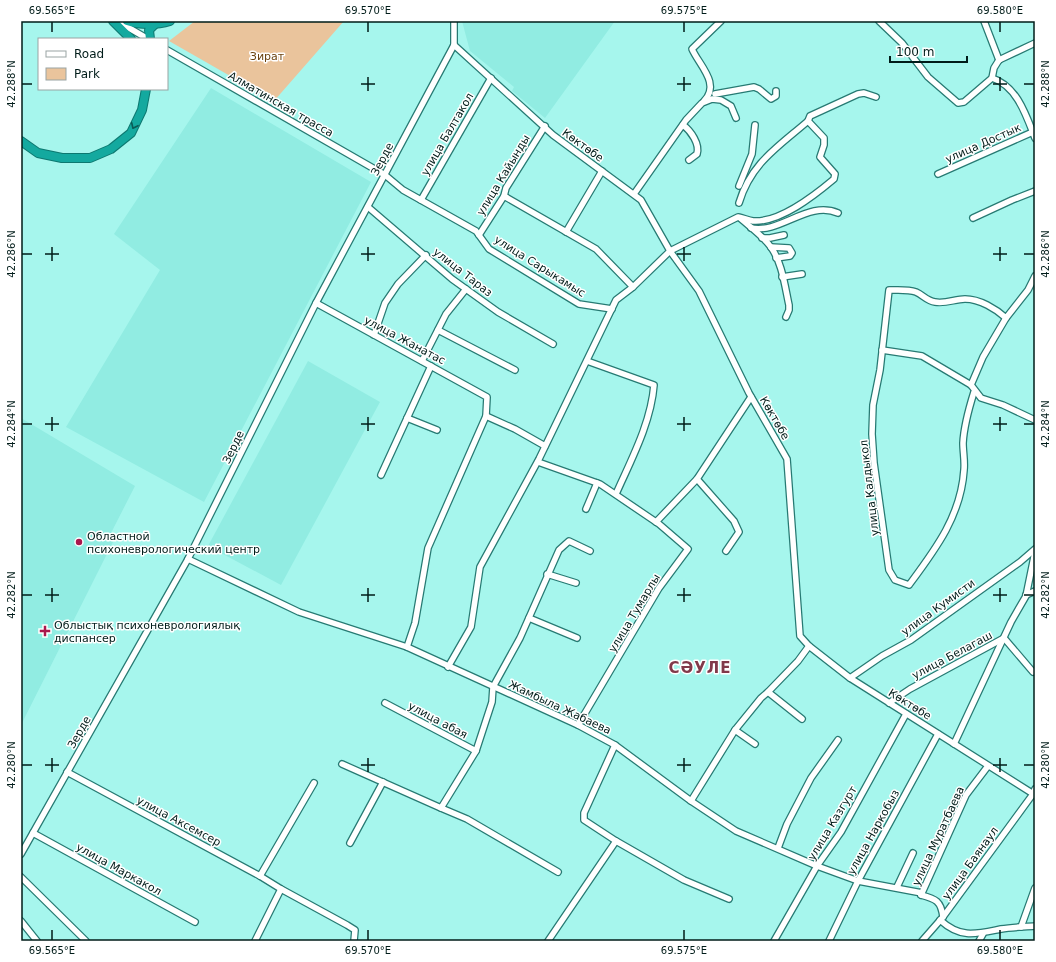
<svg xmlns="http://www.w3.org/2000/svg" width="1056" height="962" font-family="'DejaVu Sans',sans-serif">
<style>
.built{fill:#91ece2}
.green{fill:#eac49c}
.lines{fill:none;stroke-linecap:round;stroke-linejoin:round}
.minor-casing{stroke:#277a73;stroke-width:8}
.highway-casing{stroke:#0d7870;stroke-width:10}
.minor{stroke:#fff;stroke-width:5.5}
.highway{stroke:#14a99f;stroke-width:8}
.oneway{stroke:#095b55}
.ticks{fill:none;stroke:#001c19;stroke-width:1.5}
.poi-dot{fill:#aa174d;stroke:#fff;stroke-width:1.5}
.labels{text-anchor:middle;stroke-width:3;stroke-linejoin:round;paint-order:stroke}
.park-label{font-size:11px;fill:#6b4310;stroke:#fff}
.street-label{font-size:11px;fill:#001c19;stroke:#fff}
.poi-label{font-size:11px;fill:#001c19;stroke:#fff;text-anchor:start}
.district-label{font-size:15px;font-weight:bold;letter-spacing:1px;fill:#81394a;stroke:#fff}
.neatline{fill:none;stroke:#001c19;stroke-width:1.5}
.ticks-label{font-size:10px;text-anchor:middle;fill:#001c19}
</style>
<rect width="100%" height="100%" fill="#a6f6ed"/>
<g class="built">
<polygon points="462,21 615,21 545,118 512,91 514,87 470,51"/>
<polygon points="211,88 371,182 204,502 66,427 160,270 114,234"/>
<polygon points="308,361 380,402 281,585 208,546"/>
<polygon points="21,418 135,486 111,533 116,536 21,725"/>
</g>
<polygon class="green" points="195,21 344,21 274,101 169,41"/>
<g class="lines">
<defs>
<g id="minor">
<polyline points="117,21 148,39"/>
<polyline points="879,21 902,43 928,77 958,103 964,102 992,78 994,68 999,60"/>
<polyline points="984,21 999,60"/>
<polyline points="454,45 553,135 641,200 670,251 699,291 749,393 787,459 800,636 809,646 850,678 1035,795"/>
<polyline points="167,50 385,175 403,190 476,231 489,249 579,304 612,309"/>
<polyline points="999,60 1035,43"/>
<path d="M992 78C1017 86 1026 115 1035 138"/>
<polyline points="715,94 754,87 759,89 771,99 776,96 776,91"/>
<path d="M704 101C721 84 699 65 692 49L721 21"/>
<path d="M683 125C691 131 700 144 697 154L689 160"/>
<polyline points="938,174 1035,131"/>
<polyline points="739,186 752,154 755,125"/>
<polyline points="634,194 686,120 702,103 712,99 721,100 731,106 736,118"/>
<polyline points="504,196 596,249 633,287"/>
<polyline points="421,200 491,78"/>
<path d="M739 203C751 163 778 147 808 121L810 116 858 94 864 93 876 97"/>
<polyline points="368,207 452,279 498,312 553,344"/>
<path d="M740 218C750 227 762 235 770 246 782 261 785 287 789 305V310L786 317"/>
<polyline points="973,218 1012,200 1035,191"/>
<path d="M751 228C781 234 808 200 838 213"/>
<polyline points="566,232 602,171"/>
<polyline points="479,235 504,196 506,188 545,126"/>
<polyline points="762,238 770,238 784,235"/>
<polyline points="771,247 789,248 792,253 790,256 776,258"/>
<polyline points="782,277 802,274"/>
<polyline points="316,303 487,397 486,416 428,548 415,623 407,647"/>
<polyline points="1006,318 983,357 971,385 981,398 1003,405 1035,420"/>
<polyline points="438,330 515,370"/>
<polyline points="374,335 385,303 398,284 426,255"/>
<polyline points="882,350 922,356 971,385"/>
<polyline points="422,361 446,314 466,289"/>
<path d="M587 361 654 385C651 423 631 460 616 494"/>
<path d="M974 392C969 408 964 425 963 443 963 452 965 461 964 470 961 516 935 550 909 585L895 580 889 570 874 463 872 434 873 405 880 370 889 290C898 290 908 289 916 292 923 295 927 301 935 302 946 304 955 299 965 299 980 299 996 309 1006 318L1028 290 1035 276"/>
<polyline points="486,416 515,429 545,446"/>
<polyline points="407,418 437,430"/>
<polyline points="538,462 600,484 659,524 688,549 659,588 578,725"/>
<polyline points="381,475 431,366"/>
<polyline points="697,479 734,521 739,532 726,551"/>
<polyline points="586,509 597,483"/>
<polyline points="656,522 697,479 751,397"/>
<path d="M188 559 299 612 407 647 578 725 615 745 691 801 736 831 817 866 858 881 922 893 921 895C936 899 941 901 943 917"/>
<polyline points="547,574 576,583"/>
<polyline points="1026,595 1035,591"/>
<polyline points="529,618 577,638"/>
<path d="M448 667 471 627 480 567 539 459 616 300 633 287 670 251 738 217C743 218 748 220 753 221 780 223 815 195 834 179L835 174 820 157 824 145V138L808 121"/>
<polyline points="850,678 882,656 911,640 1020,562 1035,549"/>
<polyline points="889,703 910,689 1004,638 1033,672"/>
<polyline points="802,719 768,692 798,661 809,646"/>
<polyline points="755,744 735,730 761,698 768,692"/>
<polyline points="954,744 1011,622 1026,596 1035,552"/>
<polyline points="615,745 584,813 584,820 616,841 684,880 729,899"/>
<polyline points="476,751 492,702 493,687 520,638 559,550 569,541 590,551"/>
<polyline points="342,764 441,808 476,751 385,703"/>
<polyline points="67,772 260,876 281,889 347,925 355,930 354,941"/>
<polyline points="691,801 735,730"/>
<polyline points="441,808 467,819 558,872"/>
<polyline points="33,833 195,922"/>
<polyline points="350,843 383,782"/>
<polyline points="778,848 787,824 811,778 838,740"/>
<polyline points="21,854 188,559 316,303 454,45 454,21"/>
<polyline points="260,876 314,783"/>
<polyline points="21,877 86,941"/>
<polyline points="897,887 913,853"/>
<polyline points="921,895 966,795 988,766"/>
<path d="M940 920C961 939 976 934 1001 929 1012 927 1024 927 1035 926"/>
<polyline points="21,921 37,941"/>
<polyline points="1021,927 1035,888"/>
<polyline points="255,941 281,889"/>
<polyline points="548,941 616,841"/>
<polyline points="774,941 817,866 841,832 906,714"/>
<polyline points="829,941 858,881 938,734"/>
<polyline points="922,941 943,917 1033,794 1035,789"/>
<polyline points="979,941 983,934"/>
</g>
<g id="highway">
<polyline points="113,21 131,39"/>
<path d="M127 21C140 25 157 25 170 21"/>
<polyline points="150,39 149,30 155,24"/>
<polyline points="21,141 38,153 62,158 90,158 111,149 131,133 142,110 146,89"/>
</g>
</defs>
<use href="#minor" class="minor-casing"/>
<use href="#highway" class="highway-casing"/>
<use href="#minor" class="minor"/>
<use href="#highway" class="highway"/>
</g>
<defs><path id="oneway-chevron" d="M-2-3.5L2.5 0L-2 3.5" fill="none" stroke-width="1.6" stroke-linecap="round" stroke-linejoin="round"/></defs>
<use class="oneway" href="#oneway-chevron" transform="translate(134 126) rotate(115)"/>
<path class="ticks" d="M52 22V32M368 22V32M684 22V32M1000 22V32M368 77V91M684 77V91M1000 77V91M22 84H32M361 84H375M677 84H691M993 84H1007M1024 84H1034M52 247V261M368 247V261M684 247V261M1000 247V261M22 254H32M45 254H59M361 254H375M677 254H691M993 254H1007M1024 254H1034M52 417V431M368 417V431M684 417V431M1000 417V431M22 424H32M45 424H59M361 424H375M677 424H691M993 424H1007M1024 424H1034M52 588V602M368 588V602M684 588V602M1000 588V602M22 595H32M45 595H59M361 595H375M677 595H691M993 595H1007M1024 595H1034M52 758V772M368 758V772M684 758V772M1000 758V772M22 765H32M45 765H59M361 765H375M677 765H691M993 765H1007M1024 765H1034M52 930V940M368 930V940M684 930V940M1000 930V940"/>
<g class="poi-dot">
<circle cx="79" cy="542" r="4"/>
<path d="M43 625h4v4h4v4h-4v4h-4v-4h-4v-4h4z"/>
</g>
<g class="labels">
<g class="park-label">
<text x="267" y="60">Зират</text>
</g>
<g class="street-label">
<text transform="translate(281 104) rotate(30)" y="4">Алматинская трасса</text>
<text transform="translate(447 134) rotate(-60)" y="4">улица Балтакол</text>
<text transform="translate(983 143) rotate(-24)" y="4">улица Достык</text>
<text transform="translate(583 145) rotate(36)" y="4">Көктөбе</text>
<text transform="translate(382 159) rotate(-62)" y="4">Зерде</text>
<text transform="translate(503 175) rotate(-59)" y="4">улица Кайынды</text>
<text transform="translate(540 266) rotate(32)" y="4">улица Сарыкамыс</text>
<text transform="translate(463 272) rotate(38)" y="4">улица Тараз</text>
<text transform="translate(405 340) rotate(28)" y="4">улица Жанатас</text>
<text transform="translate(775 418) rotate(60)" y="4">Көктөбе</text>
<text transform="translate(233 447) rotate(-64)" y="4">Зерде</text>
<text transform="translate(869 488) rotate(-97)" y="4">улица Калдыкол</text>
<text transform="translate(938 607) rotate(-36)" y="4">улица Кумисти</text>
<text transform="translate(634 613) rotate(-59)" y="4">улица Тумарлы</text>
<text transform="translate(952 655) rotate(-28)" y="4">улица Белагаш</text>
<text transform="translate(910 704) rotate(32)" y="4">Көктөбе</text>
<text transform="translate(560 707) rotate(25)" y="4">Жамбыла Жабаева</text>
<text transform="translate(438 720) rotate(28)" y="4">улица абая</text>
<text transform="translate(79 732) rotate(-60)" y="4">Зерде</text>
<text transform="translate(179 821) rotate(28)" y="4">улица Аксемсер</text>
<text transform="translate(832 823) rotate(-59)" y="4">улица Казгурт</text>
<text transform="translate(873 832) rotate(-61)" y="4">улица Наркобыз</text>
<text transform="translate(938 836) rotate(-65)" y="4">улица Муратбаева</text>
<text transform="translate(970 863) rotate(-54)" y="4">улица Баянаул</text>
<text transform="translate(119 869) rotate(29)" y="4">улица Маркакол</text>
</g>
<g class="poi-label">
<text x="87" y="540">Областной<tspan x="87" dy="13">психоневрологический центр</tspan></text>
<text x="54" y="629">Облыстық психоневрологиялық<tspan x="54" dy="13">диспансер</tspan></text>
</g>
<g class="district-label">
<text x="700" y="673">СӘУЛЕ</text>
</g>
</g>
<rect width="1056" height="962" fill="none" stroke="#ffffff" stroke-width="44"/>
<rect x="38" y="38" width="130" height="52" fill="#ffffff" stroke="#99a4a3"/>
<rect x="46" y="51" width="20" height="6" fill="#ffffff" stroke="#99a4a3"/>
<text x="74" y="58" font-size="12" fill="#001c19">Road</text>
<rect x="46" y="68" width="20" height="12" fill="#eac49c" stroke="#99a4a3"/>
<text x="74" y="78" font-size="12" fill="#001c19">Park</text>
<path d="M890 56v6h77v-6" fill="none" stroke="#001c19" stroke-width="2"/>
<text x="896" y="56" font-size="12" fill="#001c19" stroke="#ffffff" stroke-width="3" paint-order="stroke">100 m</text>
<rect x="22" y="22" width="1012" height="918" class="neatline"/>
<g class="ticks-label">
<text x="52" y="14">69.565°E</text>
<text x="368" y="14">69.570°E</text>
<text x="684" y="14">69.575°E</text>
<text x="1000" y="14">69.580°E</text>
<text transform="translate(11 84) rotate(-90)" y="4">42.288°N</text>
<text transform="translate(1045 84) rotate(-90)" y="4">42.288°N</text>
<text transform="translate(11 254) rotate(-90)" y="4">42.286°N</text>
<text transform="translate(1045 254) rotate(-90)" y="4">42.286°N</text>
<text transform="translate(11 424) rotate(-90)" y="4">42.284°N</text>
<text transform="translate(1045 424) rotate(-90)" y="4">42.284°N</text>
<text transform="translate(11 595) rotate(-90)" y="4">42.282°N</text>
<text transform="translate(1045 595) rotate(-90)" y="4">42.282°N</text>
<text transform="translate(11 765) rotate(-90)" y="4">42.280°N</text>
<text transform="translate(1045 765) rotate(-90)" y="4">42.280°N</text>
<text x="52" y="954">69.565°E</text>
<text x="368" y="954">69.570°E</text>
<text x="684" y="954">69.575°E</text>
<text x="1000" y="954">69.580°E</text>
</g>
</svg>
